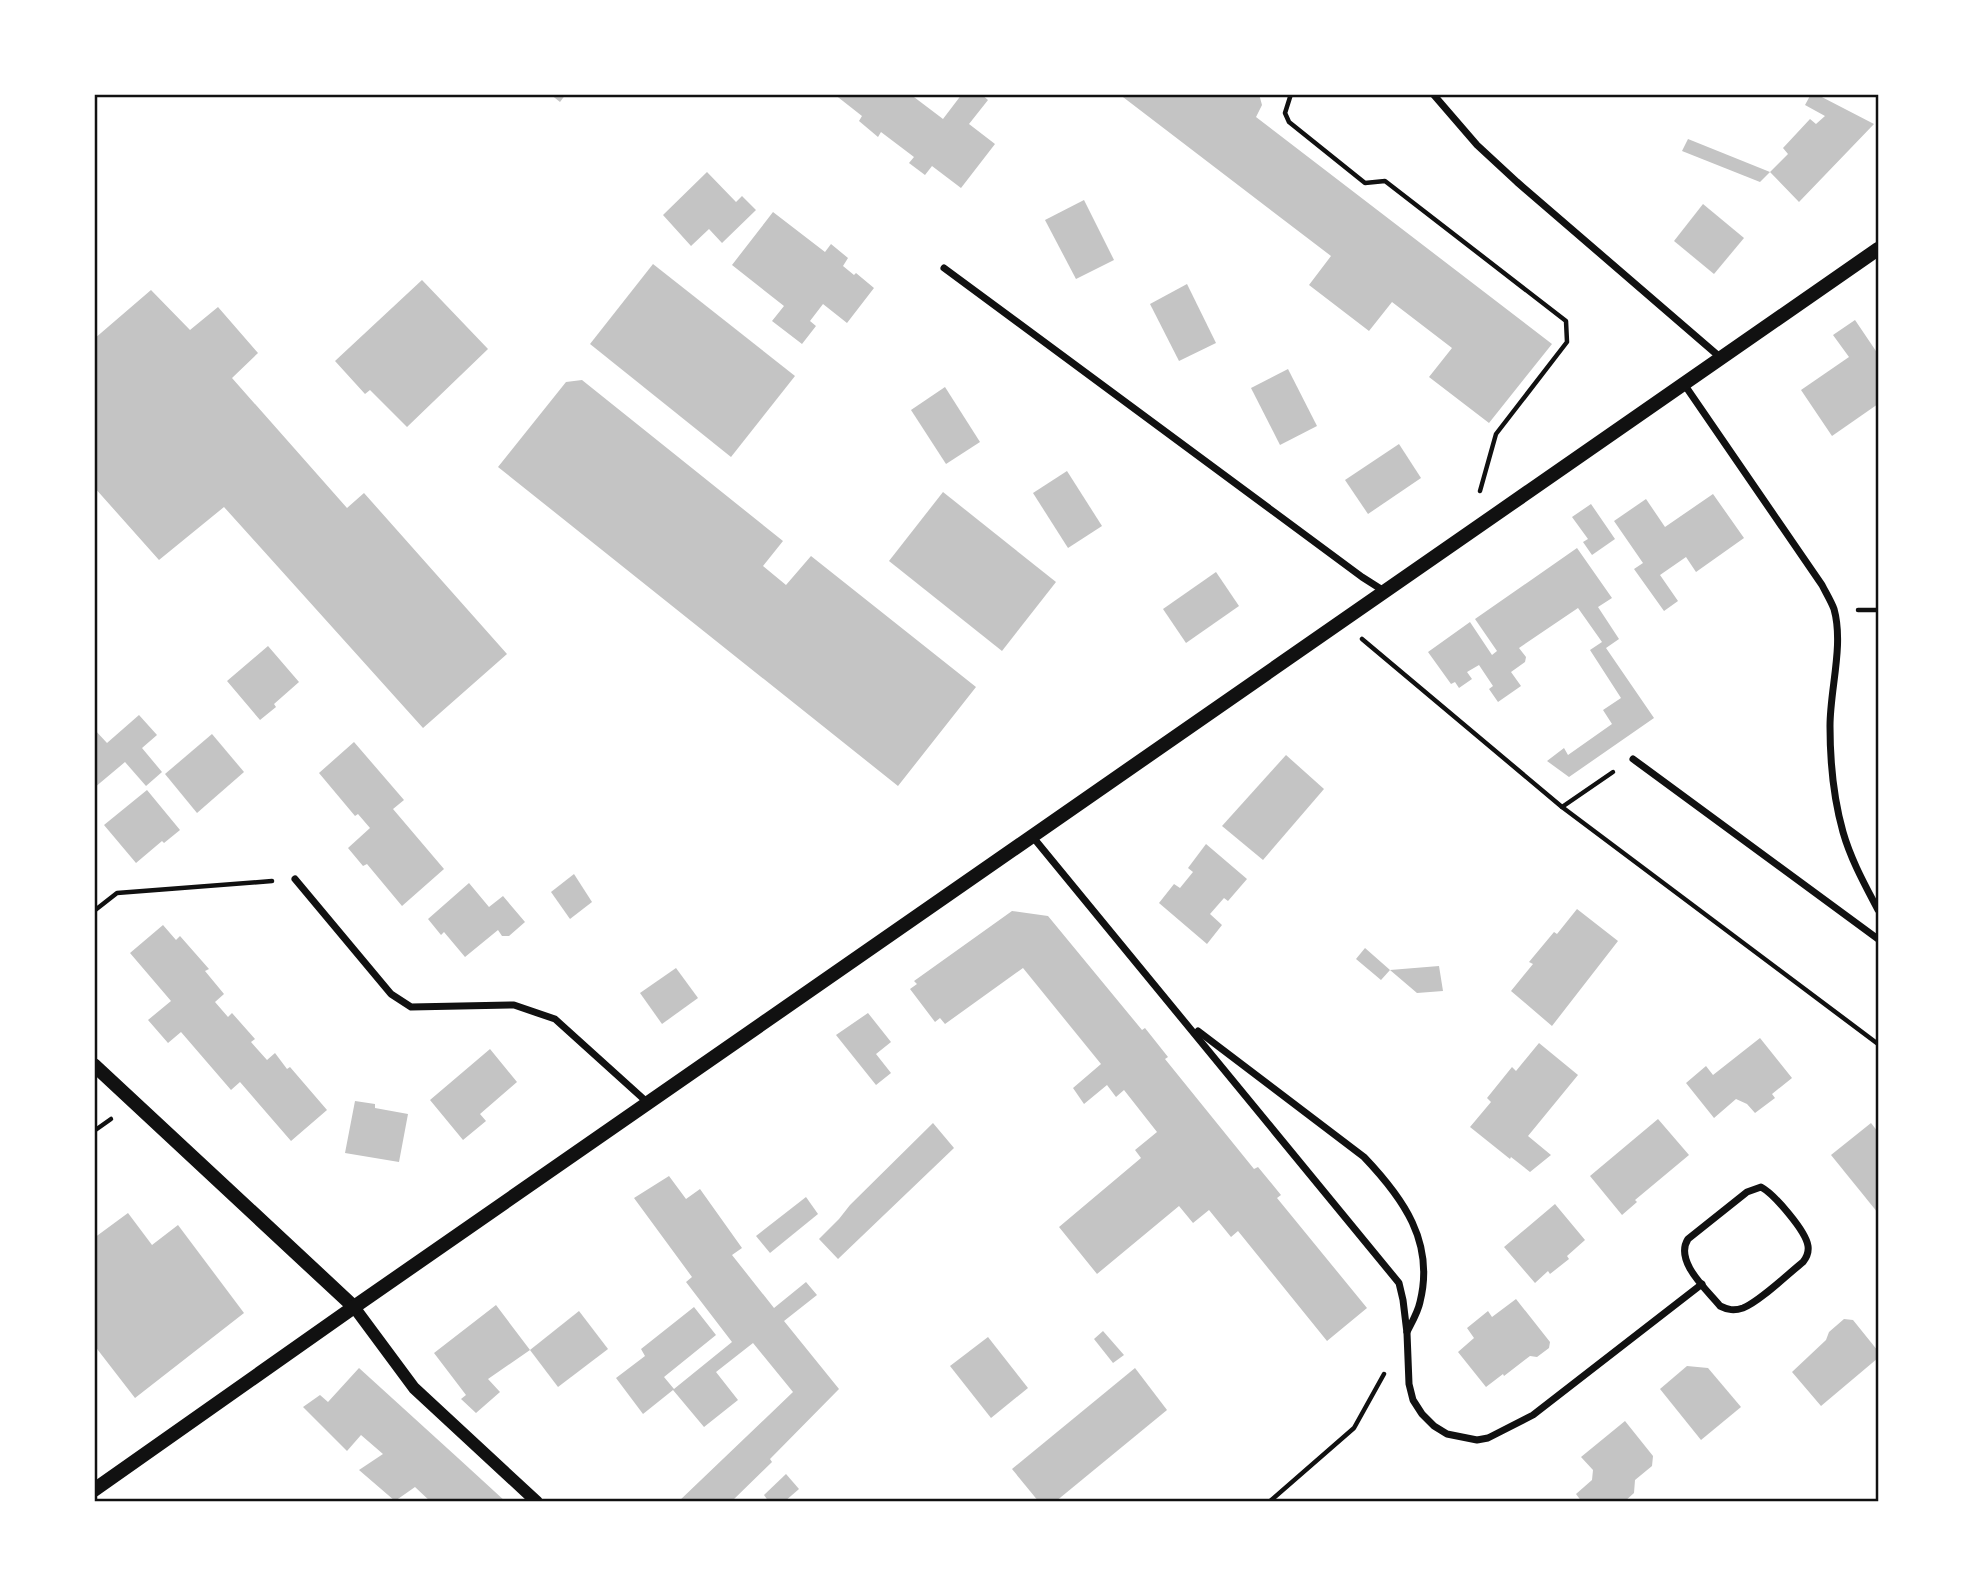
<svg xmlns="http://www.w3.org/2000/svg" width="1973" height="1596" font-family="Lato,sans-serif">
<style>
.building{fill:#c4c4c4}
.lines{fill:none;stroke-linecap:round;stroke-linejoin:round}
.path{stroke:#111;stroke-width:4.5}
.minor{stroke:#111;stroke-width:7}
.tertiary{stroke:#111;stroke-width:12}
.secondary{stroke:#111;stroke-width:14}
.neatline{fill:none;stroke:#111;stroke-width:2.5}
</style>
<rect width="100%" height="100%" fill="#fff"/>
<g class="building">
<polygon points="550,94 566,94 560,102"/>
<polygon points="834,94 910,94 943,119 962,94 981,94 988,100 969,124 995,144 961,188 932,166 925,175 909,163 914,157 881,132 878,137 859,121 862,116"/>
<polygon points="1119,94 1259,94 1262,105 1256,117 1552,344 1489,423 1429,377 1452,348 1392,302 1369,331 1309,285 1331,256"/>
<polygon points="1811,94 1816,94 1874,124 1799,202 1770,172 1788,154 1783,148 1810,119 1816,124 1825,116 1805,105"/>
<polygon points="1688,139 1770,172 1760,182 1682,151"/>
<polygon points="707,172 736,202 742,196 756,210 722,243 709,229 691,246 663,215"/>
<polygon points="1084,200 1114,260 1076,279 1045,220"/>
<polygon points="1703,204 1744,238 1714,274 1674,241"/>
<polygon points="773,212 825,252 831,244 848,258 843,266 854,275 856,273 874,288 847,323 823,304 810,321 816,326 802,344 772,321 784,306 732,265"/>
<polygon points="653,264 795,376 731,457 590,344"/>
<polygon points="422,280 488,349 407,427 370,390 365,394 335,361"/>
<polygon points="1187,284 1216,343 1179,361 1150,304"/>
<polygon points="151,290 190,330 218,307 258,353 232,378 347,508 364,493 507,654 423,728 224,507 159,560 94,487 94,339"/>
<polygon points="1855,320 1878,354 1878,404 1832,436 1801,390 1849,357 1833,335"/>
<polygon points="1288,369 1317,426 1280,445 1251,388"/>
<polygon points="582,380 783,541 763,566 786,585 811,556 976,687 898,786 498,467 566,382"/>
<polygon points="945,387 980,442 946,464 911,410"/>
<polygon points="1399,444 1421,478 1368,514 1345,480"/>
<polygon points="1067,471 1102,526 1068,548 1033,493"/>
<polygon points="943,492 1056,582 1002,651 889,561"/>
<polygon points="1713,494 1744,538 1696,572 1686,557 1660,575 1678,601 1664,611 1634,569 1643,563 1614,521 1646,499 1665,527"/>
<polygon points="1591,504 1615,539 1592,555 1583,542 1588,539 1572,517"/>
<polygon points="1577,548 1612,598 1598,607 1619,639 1606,648 1654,718 1569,777 1547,761 1564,748 1568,755 1612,724 1603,710 1621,698 1590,650 1602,642 1578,608 1519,648 1526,657 1525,662 1511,672 1521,686 1498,702 1489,689 1493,686 1479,665 1467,672 1472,679 1459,688 1455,682 1451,684 1428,652 1470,622 1492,655 1497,651 1475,619"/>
<polygon points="1216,572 1239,606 1186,643 1163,609"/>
<polygon points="268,646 299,682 274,704 276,707 260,720 227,681"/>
<polygon points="139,715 157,735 142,748 162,772 146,786 125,762 94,788 94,729 107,743"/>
<polygon points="212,734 244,772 197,813 165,774"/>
<polygon points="354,742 404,800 393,809 444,869 402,906 367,864 363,866 348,848 370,828 358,814 355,816 319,773"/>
<polygon points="1286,755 1324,789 1263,860 1222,826"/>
<polygon points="147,790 180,830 164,843 162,841 136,863 104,825"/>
<polygon points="1206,844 1247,879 1228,901 1224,898 1210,914 1222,925 1207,944 1159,903 1174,884 1180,888 1193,872 1188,868"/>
<polygon points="574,874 592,902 570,919 551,892"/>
<polygon points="469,883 489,907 503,896 525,922 509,936 502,936 498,930 465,957 444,932 441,935 428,919"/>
<polygon points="1577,909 1618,941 1552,1026 1511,991 1533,964 1529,962 1554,932 1557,934"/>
<polygon points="1012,911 1048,916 1142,1030 1145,1028 1168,1057 1165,1059 1254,1169 1258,1167 1281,1195 1277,1198 1367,1308 1327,1341 1238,1231 1231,1237 1209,1210 1193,1223 1179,1206 1097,1274 1059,1227 1141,1158 1135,1150 1157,1132 1124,1090 1116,1097 1107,1085 1084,1104 1073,1088 1101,1064 1023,968 945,1024 940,1018 935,1022 910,989 917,984 914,981"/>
<polygon points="163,925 176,940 180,936 209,969 205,971 224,994 215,1002 228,1017 232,1013 255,1039 251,1042 267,1060 275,1053 287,1069 290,1067 327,1110 291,1141 240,1082 231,1090 181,1032 168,1043 148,1020 171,1001 130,953"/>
<polygon points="1365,948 1390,970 1439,966 1443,991 1417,993 1390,970 1381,980 1356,959"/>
<polygon points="676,968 698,998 662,1024 640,993"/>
<polygon points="868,1013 891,1042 876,1054 891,1073 876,1085 836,1035"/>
<polygon points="1760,1038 1792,1078 1772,1094 1775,1098 1755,1113 1747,1104 1736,1099 1714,1118 1686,1083 1706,1066 1713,1075"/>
<polygon points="1539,1043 1578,1075 1528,1136 1551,1155 1530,1172 1511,1157 1510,1159 1470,1127 1491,1102 1487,1098 1512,1067 1516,1071"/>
<polygon points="490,1049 517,1082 480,1114 486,1121 463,1140 430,1100"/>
<polygon points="355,1101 375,1104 375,1108 408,1114 399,1162 345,1153"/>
<polygon points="1658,1119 1689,1155 1635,1200 1637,1202 1622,1215 1590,1176"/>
<polygon points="933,1123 954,1148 838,1259 819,1239 839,1219 850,1205"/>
<polygon points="1871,1123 1878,1132 1878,1213 1831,1155"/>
<polygon points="669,1176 686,1199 700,1189 742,1248 732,1255 774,1308 806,1282 817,1295 784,1321 839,1389 770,1459 772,1462 731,1502 678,1502 793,1392 753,1343 716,1372 738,1400 704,1427 673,1390 643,1414 616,1378 645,1356 641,1349 694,1307 716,1335 664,1377 674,1389 732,1342 686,1282 692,1277 634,1198"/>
<polygon points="806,1197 818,1214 770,1253 756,1236"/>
<polygon points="1555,1204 1585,1240 1567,1256 1569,1259 1550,1274 1548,1271 1535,1283 1504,1247"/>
<polygon points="128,1213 152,1245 178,1225 244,1313 135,1398 94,1345 94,1238"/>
<polygon points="1516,1299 1550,1342 1549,1348 1537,1357 1530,1356 1504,1376 1503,1374 1486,1387 1458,1352 1474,1338 1467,1328 1488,1311 1492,1317"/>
<polygon points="496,1305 530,1350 488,1379 500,1392 476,1413 461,1399 466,1395 434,1353"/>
<polygon points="579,1311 608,1349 558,1387 530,1350"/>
<polygon points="1844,1319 1853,1320 1878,1351 1878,1358 1821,1406 1792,1372 1826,1340 1829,1332"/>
<polygon points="1103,1331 1124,1355 1113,1363 1094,1339"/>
<polygon points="988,1337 1028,1388 991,1418 950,1366"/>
<polygon points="1687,1366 1708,1368 1741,1407 1701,1440 1660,1389"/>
<polygon points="359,1368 458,1458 506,1502 431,1502 415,1487 395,1501 359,1470 383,1454 361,1435 347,1451 303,1407 320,1395 328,1402"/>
<polygon points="1135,1368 1167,1410 1055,1502 1039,1502 1012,1469"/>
<polygon points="1625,1421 1653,1456 1652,1466 1635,1480 1634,1493 1624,1502 1582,1502 1576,1494 1592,1480 1593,1470 1581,1457"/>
<polygon points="786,1474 799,1489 784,1502 769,1502 764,1495"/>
</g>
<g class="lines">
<g class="path">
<polyline points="1291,94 1285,113 1289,122 1365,183 1385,181 1566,321 1567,342 1496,434 1480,491"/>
<polyline points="1858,610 1878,610"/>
<polyline points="1362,639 1562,807 1878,1044"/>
<polyline points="1562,807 1613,772"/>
<polyline points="94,911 117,893 272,881"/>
<polyline points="94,1131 111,1119"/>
<polyline points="1269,1502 1354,1428 1384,1374"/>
</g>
<g class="minor">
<polyline points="1433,94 1477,145 1517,182 1721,358"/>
<polyline points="944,268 1362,577 1384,591"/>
<path d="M1684 384 1822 585C1826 593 1831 601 1834 609 1844 645 1830 689 1830 726 1830 760 1834 800 1843 832 1851 860 1865 885 1878 910"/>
<polyline points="1633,759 1878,939"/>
<polyline points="1032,836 1399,1283 1403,1300 1407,1333 1409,1384 1413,1400 1422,1414 1434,1426 1447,1434 1477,1440 1488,1438 1533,1415 1702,1284"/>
<polyline points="295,879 391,994 411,1007 514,1005 555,1019 648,1103"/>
<path d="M1198 1031 1364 1157C1403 1198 1435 1242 1420 1302 1418 1312 1412 1322 1407 1332"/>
<path d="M1761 1187C1774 1194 1806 1231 1808 1246 1809 1253 1807 1257 1803 1262 1788 1274 1759 1302 1743 1308 1734 1311 1728 1310 1720 1306 1706 1289 1674 1261 1688 1239L1747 1192Z"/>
</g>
<polyline class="tertiary" points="354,1307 414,1388 537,1502"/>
<g class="secondary">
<polyline points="94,1065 354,1307"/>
<polyline points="94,1490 354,1307 1878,249"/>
</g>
</g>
<rect width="1973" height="1596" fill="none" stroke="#ffffff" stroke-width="192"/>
<rect x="96" y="96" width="1781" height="1404" class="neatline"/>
</svg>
